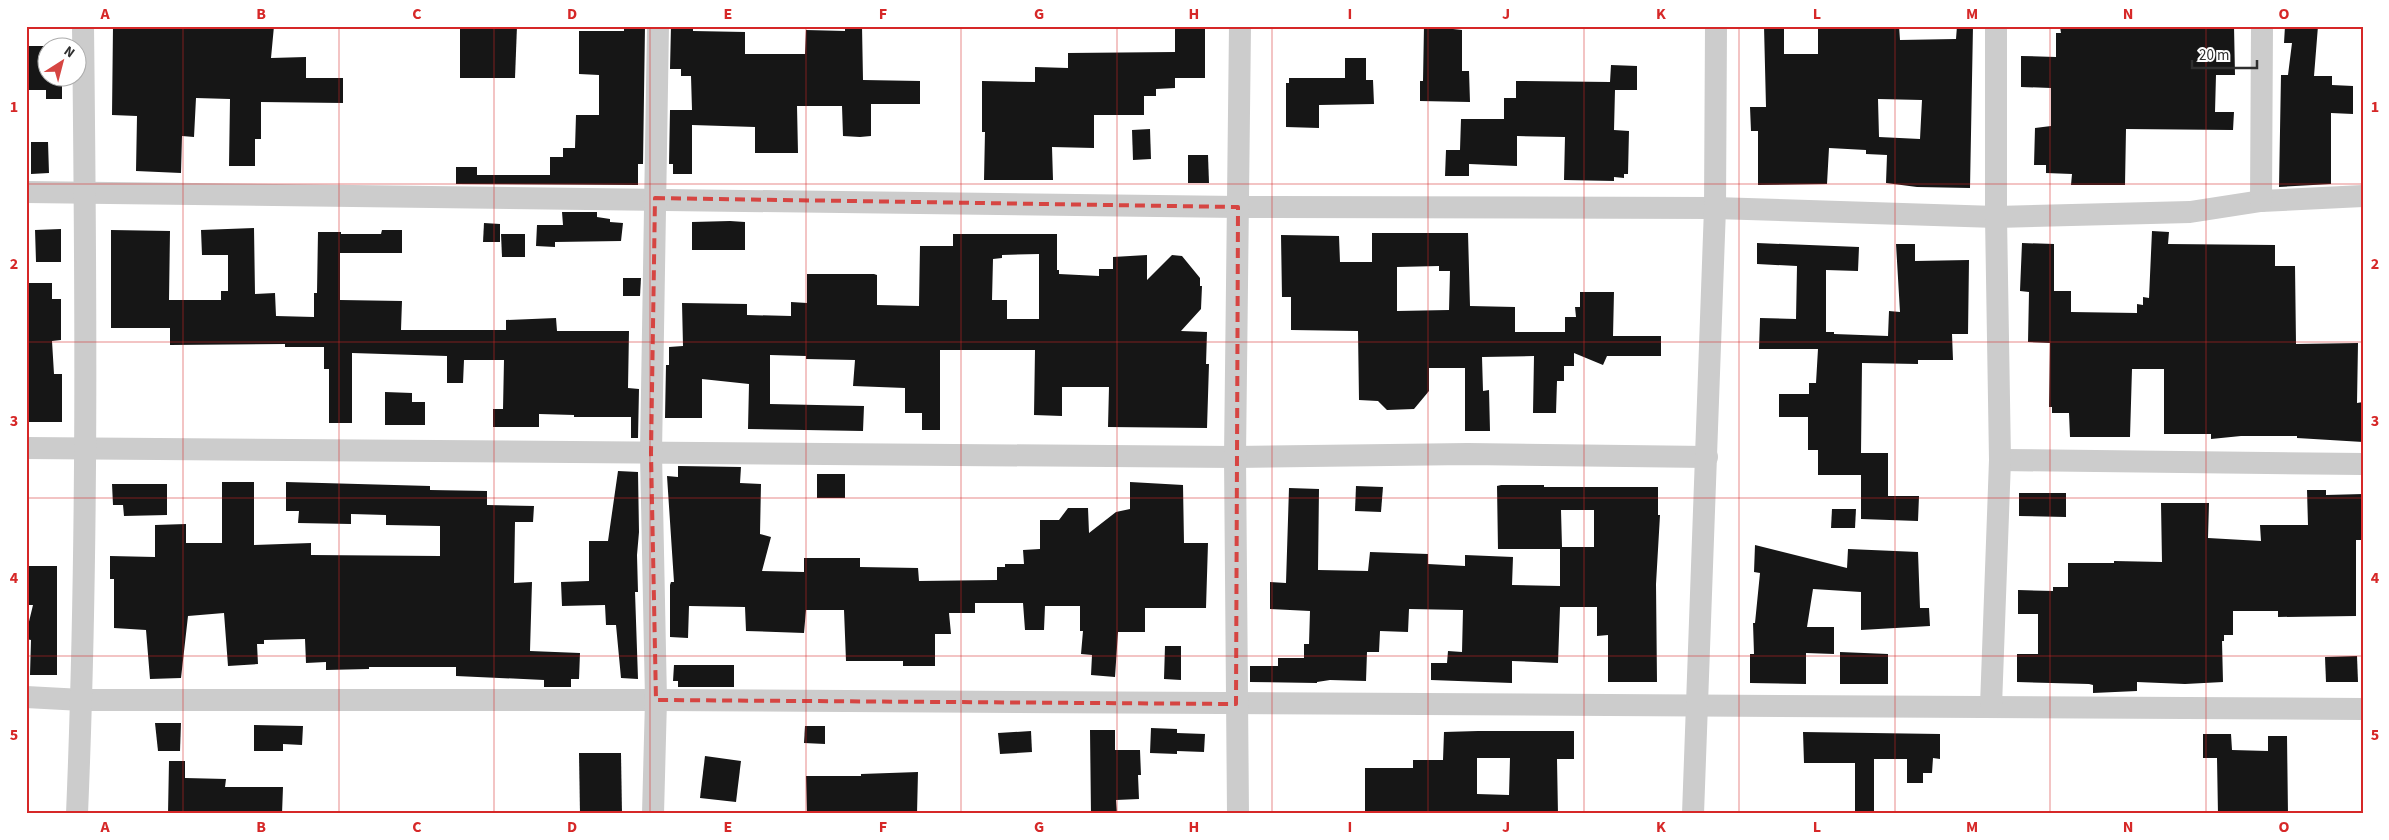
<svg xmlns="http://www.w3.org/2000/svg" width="2389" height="840" font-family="'Source Sans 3',sans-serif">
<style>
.building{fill:#161616;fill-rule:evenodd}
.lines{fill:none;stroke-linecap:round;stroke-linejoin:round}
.minor{stroke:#ccc;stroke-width:22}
.marked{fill:none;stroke:#d64542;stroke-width:4;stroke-dasharray:10 6;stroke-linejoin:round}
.grid{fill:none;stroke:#d62828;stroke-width:1;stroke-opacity:0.55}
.neatline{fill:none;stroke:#d62828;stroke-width:2}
.grid-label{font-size:16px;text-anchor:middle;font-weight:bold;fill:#d62828}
</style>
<rect width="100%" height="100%" fill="#fff"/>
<g class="building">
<polygon points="113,26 274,26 271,58 306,57 306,78 343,78 343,103 261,102 261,139 255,139 255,166 229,166 230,99 196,98 194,137 182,136 181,173 136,171 137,116 112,115"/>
<polygon points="460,26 517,26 515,78 460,78"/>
<polygon points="624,26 645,26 643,164 638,164 638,185 456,184 456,167 477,167 477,175 550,175 550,157 563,157 563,148 575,148 576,115 599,115 599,75 579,74 579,31 624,31"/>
<polygon points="671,26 693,26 693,31 745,32 745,54 805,54 806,30 845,31 845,26 862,26 863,80 920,81 920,104 871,104 871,136 860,137 843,136 842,106 797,106 798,153 755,153 755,127 692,125 692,174 673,174 673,164 669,164 670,110 692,110 691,76 681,76 681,69 670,69"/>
<polygon points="1175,26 1205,26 1205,78 1175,78 1175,88 1156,89 1156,96 1144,96 1144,115 1094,115 1094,148 1052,147 1053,180 984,180 985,132 982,132 982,81 1035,82 1035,67 1068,68 1068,53 1175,52"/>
<polygon points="1424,26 1453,26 1453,29 1462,30 1462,71 1469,71 1470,102 1420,101 1420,81 1423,81"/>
<path d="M1764 26H1784V54H1818V26H1899L1900 40 1956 39 1957 26H1973L1970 188 1917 187 1886 183 1887 155 1866 154V150L1829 148 1827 184 1758 185V131H1751L1750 107H1766ZM1878 99 1922 100 1920 139 1879 137Z"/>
<polygon points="2101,26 2234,26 2235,75 2216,75 2215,112 2234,112 2233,130 2126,129 2125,185 2071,185 2072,174 2046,173 2046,165 2034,165 2035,128 2051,126 2051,88 2021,87 2021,56 2056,57 2056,33 2061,33 2060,27"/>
<polygon points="2285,26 2318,26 2314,76 2332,76 2332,85 2353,86 2353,114 2331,113 2331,184 2279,187 2281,75 2288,75 2292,43 2284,43"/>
<polygon points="26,46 60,46 48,48 48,78 62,78 62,99 46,99 46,90 26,90"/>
<polygon points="1345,58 1366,58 1366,80 1373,80 1374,104 1319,105 1319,128 1286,127 1286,83 1289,83 1289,78 1345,78"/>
<polygon points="1611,65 1637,66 1637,90 1615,90 1614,130 1629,131 1628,174 1624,174 1624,178 1614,177 1614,181 1564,180 1565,137 1517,136 1517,166 1469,164 1469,176 1445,176 1446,150 1460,150 1461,119 1504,119 1504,98 1516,98 1516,81 1610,82"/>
<polygon points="1150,129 1151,159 1133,160 1132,130"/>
<polygon points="31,142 48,142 49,173 31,174"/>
<polygon points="1188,155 1208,155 1209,183 1188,183"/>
<polygon points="562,212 597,212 597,217 610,219 610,222 623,223 621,241 555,242 555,247 536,246 537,225 563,225"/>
<polygon points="730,221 745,222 745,250 692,250 692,222"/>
<polygon points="484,223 500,224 500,242 483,242"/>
<polygon points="254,228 255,294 275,293 276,316 314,317 314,293 317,293 318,232 341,232 341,234 381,234 382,230 402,230 402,253 340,253 340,300 402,301 401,330 506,330 506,320 556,318 557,331 629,331 628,388 639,389 638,438 631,438 631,417 574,417 574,415 539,414 539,427 493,427 493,409 503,409 504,360 464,360 463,383 447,383 447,356 352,353 352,423 329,423 329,369 324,369 324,347 285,347 285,344 170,345 170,328 111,328 111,230 170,231 169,300 221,300 221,291 228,291 228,255 202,255 201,230"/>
<polygon points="61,229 61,262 36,262 35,230"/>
<polygon points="2152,231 2169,232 2168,244 2275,245 2275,266 2295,266 2296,344 2358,343 2357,403 2363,402 2363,442 2297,438 2297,436 2241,436 2211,439 2211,434 2164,434 2164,369 2132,369 2130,437 2070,437 2069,413 2052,413 2052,407 2049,407 2050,343 2028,342 2029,292 2020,291 2022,243 2054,244 2054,291 2071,291 2071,312 2137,313 2137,304 2143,305 2143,297 2149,298"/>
<path d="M1372 233H1468L1470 306 1515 307V332H1565V317H1576L1575 307H1580V292H1614L1613 336H1661V356H1607L1603 365 1574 353V366H1564V381H1557L1556 413H1533L1534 356 1482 357 1483 391 1489 390 1490 431H1465V368H1429V391L1414 409 1387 410 1378 401 1359 400 1358 331 1291 330V297H1282L1281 235 1339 236 1340 262H1372ZM1439 266V271H1450L1449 310 1397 311V267Z"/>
<polygon points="501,234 525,234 525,257 502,257"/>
<path d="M953 234H1057V270H1059V274L1099 276V269H1113V257L1147 255V280L1172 255 1182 256 1200 278V286H1202L1201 309 1181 331 1207 332 1206 364H1209L1207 428 1108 427 1109 387H1062V416L1034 415 1035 350H940V430H922V413H905V388L853 386 855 360 806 359V356L770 355V404L864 406 863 431 748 429 749 384 702 379V418H665L666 365H669V347L683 346 682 303 747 304V315L791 316V302L807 303V274H874L877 275V305L919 306 920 246H953ZM1039 254V319H1007V300H992L993 259 1002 258V255Z"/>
<polygon points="1757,243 1859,247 1858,271 1826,270 1826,332 1834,332 1834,334 1888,336 1889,311 1900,312 1896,244 1915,244 1915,261 1969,260 1968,334 1952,334 1953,360 1918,360 1918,364 1862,363 1861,453 1888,453 1888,496 1919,496 1918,521 1861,519 1861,475 1818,475 1818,450 1808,450 1808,417 1779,417 1779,394 1809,394 1809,383 1816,383 1818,349 1759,349 1760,318 1796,319 1797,266 1757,264"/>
<polygon points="623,278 641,278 640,296 623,296"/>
<polygon points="29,283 52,283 52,299 61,299 61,340 52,341 54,374 62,374 62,422 26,422 26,299 29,299"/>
<polygon points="385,392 412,393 412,402 425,402 425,425 385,425"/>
<polygon points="678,466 741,467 740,483 761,484 760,534 771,537 762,571 804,572 804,558 860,558 860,567 918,568 919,581 997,580 997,567 1005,567 1005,564 1024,564 1023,550 1040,549 1040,520 1059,520 1068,508 1088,508 1089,533 1116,512 1130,509 1130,482 1183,485 1184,543 1208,543 1206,608 1145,608 1145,632 1118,632 1115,677 1091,675 1092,655 1081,654 1083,631 1080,631 1080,606 1045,606 1044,630 1025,630 1023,603 975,603 975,613 949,613 951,634 935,634 935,666 903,666 903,661 846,661 844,610 806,610 804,633 746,631 745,607 689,606 688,638 670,637 670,585 671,582 674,582 667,476 678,477"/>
<polygon points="618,471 638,472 639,532 637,555 638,592 635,592 638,679 621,678 616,625 606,625 605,605 562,606 561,582 589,581 589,541 608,541"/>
<rect x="817" y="474" width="28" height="24"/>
<polygon points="222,482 254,482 254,545 311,543 311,555 440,556 440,526 386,525 386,515 351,514 351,524 298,523 299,511 286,511 286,482 430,486 430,490 487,491 487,505 534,506 533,522 515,522 514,583 532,582 530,651 580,653 579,679 571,679 571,687 544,687 544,680 456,676 456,667 369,667 369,669 326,670 326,662 306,663 305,639 264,640 264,644 257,644 258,664 228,666 224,613 188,616 181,678 150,679 146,630 114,628 114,579 110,579 110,556 155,557 155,525 186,524 186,543 222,543"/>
<polygon points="112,484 167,484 167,515 124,516 123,505 113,505"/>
<path d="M1501 485H1544V487H1658V515H1660L1656 584 1657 682H1608V635L1597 636V607H1560L1558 663 1512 661V683L1431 680V663H1447L1448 651 1462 652 1463 610 1409 609 1408 632 1380 631 1379 652H1367L1366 681 1330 680 1317 682V683L1250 682V666H1278V658H1304V644H1309L1310 611 1270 609V582L1286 583 1289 488 1319 489 1318 570 1368 571 1370 552 1428 554V564L1465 566V555L1513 557 1512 585 1560 586V549H1498L1497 486ZM1561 510H1594V547H1562Z"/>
<polygon points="1356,486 1383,487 1381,512 1355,511"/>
<polygon points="2307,490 2326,490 2326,495 2363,494 2363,540 2356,540 2356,616 2278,617 2278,611 2233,611 2233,635 2224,635 2224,641 2222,641 2223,682 2185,684 2137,682 2137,691 2093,693 2093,685 2089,684 2017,682 2017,654 2038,654 2038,614 2018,614 2018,590 2053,591 2053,587 2068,587 2068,563 2114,563 2114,561 2162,562 2161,503 2209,503 2208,538 2261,541 2260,525 2308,525"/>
<polygon points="2019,493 2066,493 2066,517 2019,516"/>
<polygon points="1832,509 1856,509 1855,528 1831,528"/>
<polygon points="1755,545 1847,568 1848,549 1918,552 1920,608 1929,608 1930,626 1861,630 1861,592 1813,589 1807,627 1834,627 1834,654 1806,653 1806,684 1750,683 1750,654 1754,654 1753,623 1755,623 1760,573 1754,572"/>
<polygon points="26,566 57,566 57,675 30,675 31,640 26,639 26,634 33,605 26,605"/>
<polygon points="1165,646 1181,646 1181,680 1164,679"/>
<polygon points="1840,652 1888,654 1888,684 1840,684"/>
<polygon points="2357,656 2358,682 2326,682 2325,657"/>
<polygon points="674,665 734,665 734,687 678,687 678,681 673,681"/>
<polygon points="155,723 181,723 180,751 158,751"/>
<polygon points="254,725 303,726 302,745 283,744 283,751 254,751"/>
<polygon points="805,726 825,726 825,744 804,743"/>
<polygon points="1151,728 1177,729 1177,733 1205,734 1204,752 1177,751 1177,754 1150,753"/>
<polygon points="1090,730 1115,730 1115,750 1140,750 1141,775 1138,775 1139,799 1116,800 1117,814 1091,814"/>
<polygon points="1031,731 1032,752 1000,754 998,733"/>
<path d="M1478 731H1574V759H1557L1558 814H1365V768H1413V760H1443L1444 732ZM1477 758H1510L1509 795 1477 794Z"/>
<polygon points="1803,732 1940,734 1940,759 1933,758 1932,773 1923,773 1923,783 1907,783 1907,759 1874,759 1874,814 1855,814 1855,763 1804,763"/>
<polygon points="2203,734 2231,734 2232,750 2268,751 2268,736 2287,736 2288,814 2218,814 2217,758 2203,758"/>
<polygon points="579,753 621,753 622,814 580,814"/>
<polygon points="705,756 741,761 736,802 700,798"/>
<polygon points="169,761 185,761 185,778 226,779 225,787 283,787 282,814 168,814"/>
<polygon points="918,772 917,814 807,814 806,776 861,776 861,774"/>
</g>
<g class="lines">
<g class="minor">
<polyline points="26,192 1238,207 1715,208 1996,217 2190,212 2261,201 2363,196"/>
<polyline points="2261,201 2262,26"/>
<polyline points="26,448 1235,457 1468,454 1707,457"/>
<polyline points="2000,460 2363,464"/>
<polyline points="26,697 82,700 656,700 2363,709"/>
<polyline points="1991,706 2000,460 1996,217 1996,26"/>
<path d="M77 814C88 551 86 289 83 26"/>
<polyline points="653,814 656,700 651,453 658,26"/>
<polyline points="1238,814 1235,457 1240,26"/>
<polyline points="1693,814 1715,208 1716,26"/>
</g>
</g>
<path class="marked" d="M655 198 1238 207 1236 704 656 700 651 453Z"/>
<path class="grid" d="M183 26V814M339 26V814M494 26V814M650 26V814M806 26V814M961 26V814M1117 26V814M1272 26V814M1428 26V814M1584 26V814M1739 26V814M1895 26V814M2050 26V814M2206 26V814M26 184H2363M26 342H2363M26 498H2363M26 656H2363"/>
<rect width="2389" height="840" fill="none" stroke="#ffffff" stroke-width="55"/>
<g transform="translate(62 62) rotate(36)"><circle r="24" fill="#ffffff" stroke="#acacac"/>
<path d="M0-4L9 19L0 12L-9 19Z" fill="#d64542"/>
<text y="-8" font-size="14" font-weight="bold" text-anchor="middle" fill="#2f2f2f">N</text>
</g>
<path d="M2192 60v8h65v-8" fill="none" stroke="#2f2f2f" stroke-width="2.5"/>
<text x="2199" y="60" font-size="15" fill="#2f2f2f" stroke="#ffffff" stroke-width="4" paint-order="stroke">20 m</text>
<rect x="28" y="28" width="2334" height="784" class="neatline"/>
<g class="grid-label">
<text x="105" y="19">A</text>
<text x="261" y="19">B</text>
<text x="417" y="19">C</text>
<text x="572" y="19">D</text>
<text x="728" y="19">E</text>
<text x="883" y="19">F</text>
<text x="1039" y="19">G</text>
<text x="1194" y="19">H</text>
<text x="1350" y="19">I</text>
<text x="1506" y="19">J</text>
<text x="1661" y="19">K</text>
<text x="1817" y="19">L</text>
<text x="1972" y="19">M</text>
<text x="2128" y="19">N</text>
<text x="2284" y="19">O</text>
<text x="14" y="112">1</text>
<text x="2375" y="112">1</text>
<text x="14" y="269">2</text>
<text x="2375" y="269">2</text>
<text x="14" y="426">3</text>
<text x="2375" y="426">3</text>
<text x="14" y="583">4</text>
<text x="2375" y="583">4</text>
<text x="14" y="740">5</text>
<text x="2375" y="740">5</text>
<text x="105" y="832">A</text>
<text x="261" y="832">B</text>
<text x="417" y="832">C</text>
<text x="572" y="832">D</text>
<text x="728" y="832">E</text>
<text x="883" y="832">F</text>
<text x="1039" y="832">G</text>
<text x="1194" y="832">H</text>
<text x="1350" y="832">I</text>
<text x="1506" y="832">J</text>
<text x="1661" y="832">K</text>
<text x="1817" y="832">L</text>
<text x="1972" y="832">M</text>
<text x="2128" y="832">N</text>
<text x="2284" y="832">O</text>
</g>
</svg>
